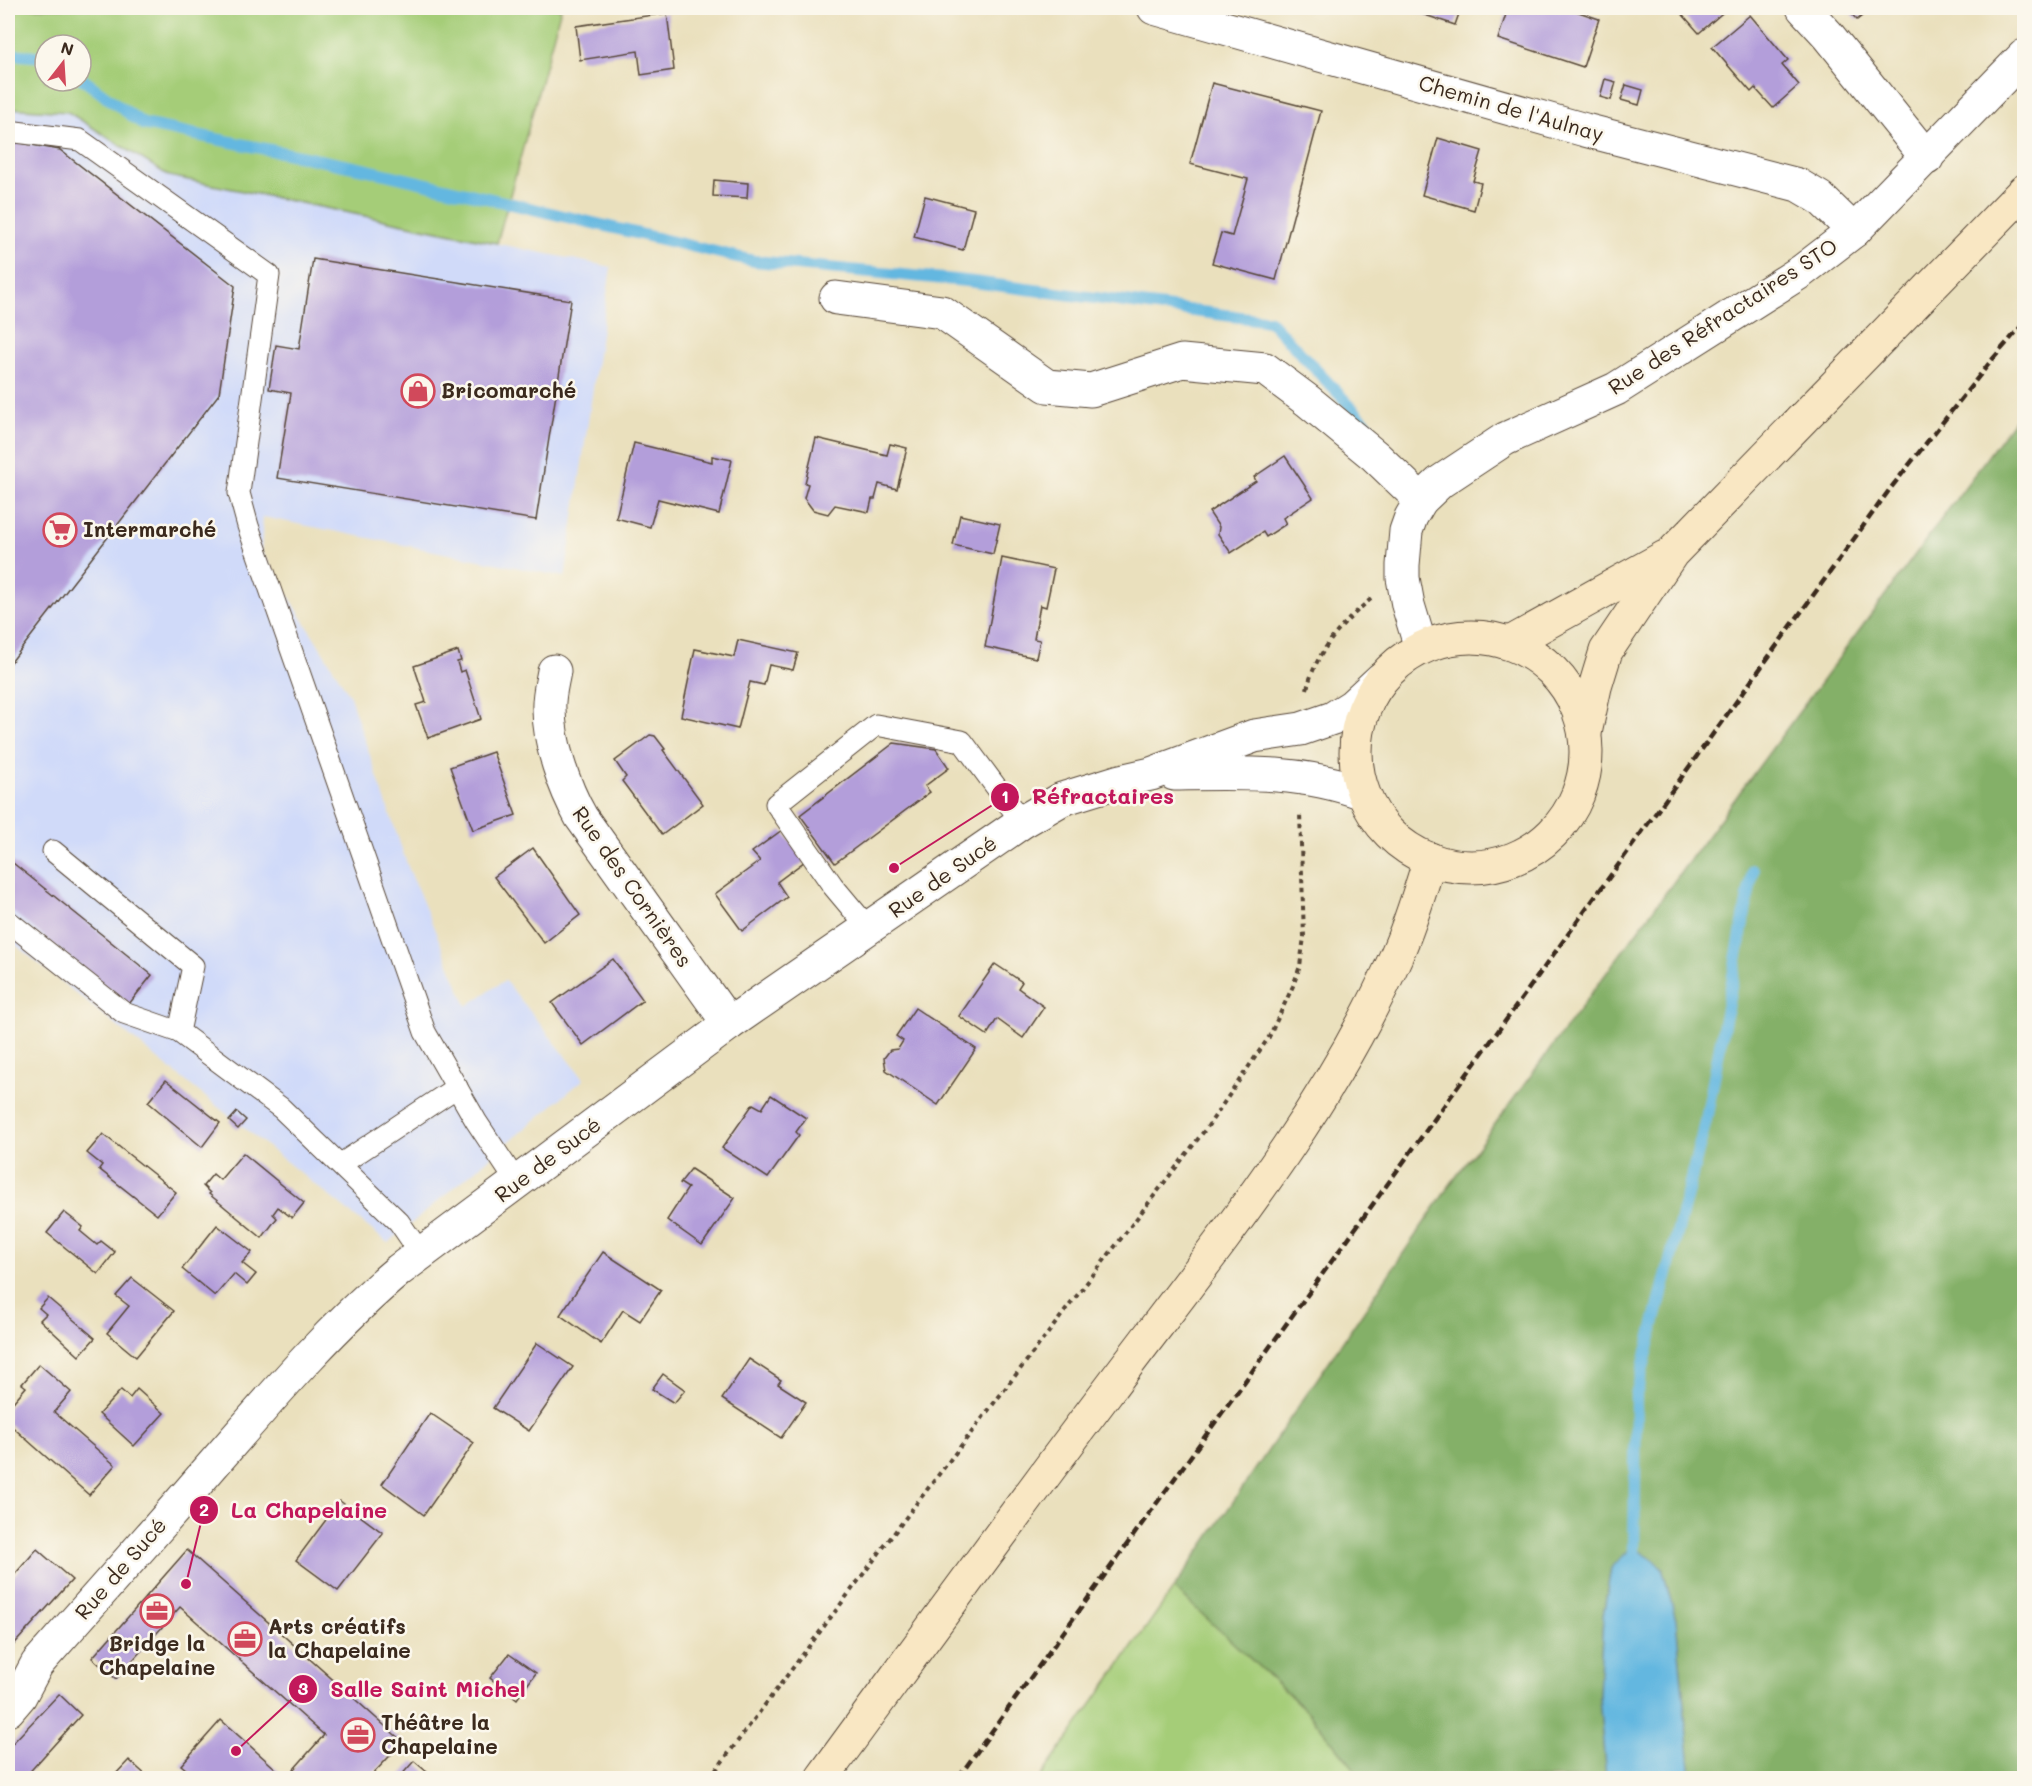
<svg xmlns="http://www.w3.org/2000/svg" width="2032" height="1786" font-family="Mali,sans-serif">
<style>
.built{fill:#d0daf9}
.green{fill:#a5cd78;stroke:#707c4b;stroke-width:1.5;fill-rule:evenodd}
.forest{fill:#84b068;stroke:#606d43;stroke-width:1.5}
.water{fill:#64b7e0;stroke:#50707f;stroke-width:1.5}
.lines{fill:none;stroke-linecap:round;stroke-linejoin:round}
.stream{stroke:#64b7e0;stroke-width:12}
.building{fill:#b39eda}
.service-casing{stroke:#554536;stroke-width:23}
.minor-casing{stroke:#554536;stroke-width:35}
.tertiary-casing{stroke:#554536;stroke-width:35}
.secondary-casing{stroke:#554536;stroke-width:35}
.path{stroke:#554536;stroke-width:4;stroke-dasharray:4.5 4.5;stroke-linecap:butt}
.service{stroke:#fff;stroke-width:21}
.minor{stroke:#fff;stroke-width:33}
.tertiary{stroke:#fff;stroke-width:33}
.secondary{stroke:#f9e7c3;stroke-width:33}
.rail{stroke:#3b2a1e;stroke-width:4.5;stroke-dasharray:9 4.5;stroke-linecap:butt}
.labels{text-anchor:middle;stroke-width:5;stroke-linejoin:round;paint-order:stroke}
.street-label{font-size:21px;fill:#3b2a1e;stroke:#fbf7ec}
.poi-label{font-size:21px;font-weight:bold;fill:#3b2a1e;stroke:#fbf7ec;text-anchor:start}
.leader{fill:none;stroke:#c2185b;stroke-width:2}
.callout-dot{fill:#c2185b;stroke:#fbf7ec;stroke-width:2}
.mark-label{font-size:18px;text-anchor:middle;font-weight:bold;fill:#fff}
.callout-label{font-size:22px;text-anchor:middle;font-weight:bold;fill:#c2185b;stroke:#fbf7ec;stroke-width:5;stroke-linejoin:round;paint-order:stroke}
</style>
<rect width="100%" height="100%" fill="#fbf7ec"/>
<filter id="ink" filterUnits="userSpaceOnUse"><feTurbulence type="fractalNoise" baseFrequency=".0167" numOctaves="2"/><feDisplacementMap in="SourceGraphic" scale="12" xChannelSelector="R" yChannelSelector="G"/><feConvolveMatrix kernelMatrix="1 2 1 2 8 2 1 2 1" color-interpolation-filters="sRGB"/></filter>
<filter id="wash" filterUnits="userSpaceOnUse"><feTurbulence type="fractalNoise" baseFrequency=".008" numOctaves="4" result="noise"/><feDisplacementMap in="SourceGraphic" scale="24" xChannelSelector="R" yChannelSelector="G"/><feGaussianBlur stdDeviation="1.35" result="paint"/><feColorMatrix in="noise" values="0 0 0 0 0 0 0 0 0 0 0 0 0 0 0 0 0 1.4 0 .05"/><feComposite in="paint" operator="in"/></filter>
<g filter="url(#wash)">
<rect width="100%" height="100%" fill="#eae0bd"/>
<polygon class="built" points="8,108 68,112 169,176 611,267 565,577 263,517 261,551 349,694 408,867 467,1006 505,980 584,1079 388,1243 8,939"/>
<g class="green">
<path d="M8 8H561L497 243 169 176 68 112 8 108ZM45 45H81V81H45Z"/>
<polygon points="1174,1588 1308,1712 1362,1778 1040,1778"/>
</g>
<polygon class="forest" points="2024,407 2024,1778 1691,1778 1676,1620 1662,1567 1611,1568 1603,1616 1599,1696 1606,1778 1362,1778 1308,1712 1174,1588 1450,1185"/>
<polygon class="water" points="1633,1546 1662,1567 1676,1620 1691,1778 1606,1778 1599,1696 1603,1616 1611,1568"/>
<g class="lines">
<g class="stream">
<polyline points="8,54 45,57"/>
<polyline points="81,78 143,124 368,170 754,261 966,281 1270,321 1368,425"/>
<polyline points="1634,1560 1636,1395 1706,1120 1753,870"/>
</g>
</g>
<g id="blocks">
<g class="building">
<polygon points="1404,8 1461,8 1455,25"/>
<polygon points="1508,8 1574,8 1573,10 1599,19 1583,67 1498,39"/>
<polygon points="1677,8 1728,8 1699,33"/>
<polygon points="1846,8 1872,8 1857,20"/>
<polygon points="667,13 674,70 641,75 638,51 580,60 576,26"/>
<polygon points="1750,15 1788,60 1782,65 1799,85 1773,108 1755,88 1751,92 1712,47"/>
<polygon points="1605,79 1616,82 1611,100 1600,97"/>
<polygon points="1212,83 1321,111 1276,280 1212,263 1221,233 1232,236 1248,179 1190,164"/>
<polygon points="1626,85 1643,90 1639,105 1621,100"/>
<polygon points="1438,138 1482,151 1473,181 1481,183 1474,210 1422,195"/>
<polygon points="9,141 60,150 235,286 219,394 8,666"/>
<polygon points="714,180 748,183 747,198 713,196"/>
<polygon points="925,196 974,209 963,250 914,237"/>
<polygon points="313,259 571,300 536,520 277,478 291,393 269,389 276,345 299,349"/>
<polygon points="816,438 887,455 890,444 907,448 897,489 879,484 875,499 872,499 869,512 835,505 828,514 813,510 804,498 808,484 805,483"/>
<polygon points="634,443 712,462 712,456 732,460 719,514 658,499 650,527 616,518"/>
<polygon points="1285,456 1313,498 1283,518 1286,524 1266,537 1263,532 1231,553 1218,534 1219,527 1209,512 1256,481 1254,477"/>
<polygon points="960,515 1000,524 993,554 953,545"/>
<polygon points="1002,558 1054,569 1046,607 1040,605 1034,639 1040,640 1036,658 985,647"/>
<polygon points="738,640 798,653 793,670 769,665 764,685 750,682 738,729 681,716 695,649 734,657"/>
<polygon points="458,651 461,661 457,662 460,672 465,670 481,719 428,738 416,705 426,702 414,666"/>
<polygon points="650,735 655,736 665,749 663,750 703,804 662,835 622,781 626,777 615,761"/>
<polygon points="894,743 936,749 949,768 925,786 930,792 835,863 800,815"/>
<polygon points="493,752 516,815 473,830 450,767"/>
<polygon points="782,830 805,861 777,882 787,897 742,931 715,894 760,861 752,852"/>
<polygon points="533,848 580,915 544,943 494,877"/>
<polygon points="8,859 152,975 129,1004 8,908"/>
<polygon points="613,959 643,1000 583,1045 552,1003"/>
<polygon points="995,964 1022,982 1018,988 1044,1007 1023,1038 997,1019 987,1035 959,1016"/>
<polygon points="915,1008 976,1049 938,1105 886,1070 884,1058 890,1050 898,1049 903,1041 896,1036"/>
<polygon points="166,1080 220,1123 202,1147 148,1102"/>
<polygon points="771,1095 806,1118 796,1132 799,1135 768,1178 722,1148 753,1104 762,1109"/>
<polygon points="237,1112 246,1120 238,1129 229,1121"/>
<polygon points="103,1134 176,1192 157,1215 99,1169 102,1165 87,1153"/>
<polygon points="243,1153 304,1203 292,1218 278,1207 273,1214 277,1218 262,1238 209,1194 210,1193 203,1186 213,1174 220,1180"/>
<polygon points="691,1169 735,1198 702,1245 667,1220 688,1188 680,1183"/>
<polygon points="64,1212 83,1227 80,1231 97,1245 101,1241 115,1252 98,1274 47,1233"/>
<polygon points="217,1225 252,1252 242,1263 256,1274 247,1285 234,1274 215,1296 182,1269"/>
<polygon points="603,1252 661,1290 640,1321 623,1310 601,1344 560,1315"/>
<polygon points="132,1278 174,1311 136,1357 107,1333 129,1306 116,1296"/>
<polygon points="48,1298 95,1338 79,1356 40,1320 46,1314 39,1308"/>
<polygon points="537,1343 573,1367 529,1431 493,1408"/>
<polygon points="749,1359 781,1380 778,1384 806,1402 781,1438 722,1399"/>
<polygon points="39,1364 71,1392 54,1412 115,1465 89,1495 8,1423 8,1408 26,1387 22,1384"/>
<polygon points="663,1374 685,1390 674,1403 652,1389"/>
<polygon points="137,1389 164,1413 134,1446 99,1414 121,1390 130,1398"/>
<polygon points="430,1413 474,1443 424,1515 382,1484"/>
<polygon points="340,1501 383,1533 338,1591 296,1560"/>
<polygon points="37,1549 72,1580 8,1651 8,1582"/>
<polygon points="187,1550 403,1742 369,1778 197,1778 181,1765 221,1720 286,1778 324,1735 180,1607 116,1679 92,1658"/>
<polygon points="509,1654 536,1673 517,1699 490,1678"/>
<polygon points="59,1694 81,1715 24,1778 8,1778 8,1748"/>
<polygon points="129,1760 149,1778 112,1778"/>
<polygon points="414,1761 434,1778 399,1778"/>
</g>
</g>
</g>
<g filter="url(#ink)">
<use href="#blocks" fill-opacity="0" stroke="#554536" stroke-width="1.5"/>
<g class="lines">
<defs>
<g id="service">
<polyline points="8,131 80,140 269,275 239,493 248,526 425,1032 476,1121 517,1183"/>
<polyline points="53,851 193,966 179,1032 281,1108 399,1222 421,1254"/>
<polyline points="8,921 124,1013 179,1032"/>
<polyline points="869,929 833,886 776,804 876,725 962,741 1022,822"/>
<polyline points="341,1164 457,1087"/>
</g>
<g id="minor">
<polyline points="1154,8 1585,130 1798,185 1820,198 1854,231"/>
<polyline points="1803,8 1828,35 1927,158"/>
<polyline points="836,298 942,312 1047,386 1091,390 1182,361 1265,369 1308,401 1375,456 1421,500"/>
<polyline points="1421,648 1408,605 1403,578 1403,565 1406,531 1411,517 1421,500 1440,482 1505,439 1616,389 1802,271 1854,231 2024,56"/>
<path d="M554 671C552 683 548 697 549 709 549 743 564 787 581 817L729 1024"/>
</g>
<g id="tertiary">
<path d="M1174 774C1238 773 1302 770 1363 793"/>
<path d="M8 1710 20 1696 37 1664C95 1599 153 1534 210 1468 270 1399 329 1329 399 1270L729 1024 1022 822 1062 799 1120 781 1151 774 1254 736 1301 729 1333 718 1352 706 1381 679"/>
</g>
<g id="secondary">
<circle cx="1471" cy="752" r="115"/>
<polyline points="1510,643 1665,557"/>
<polyline points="1585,733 1595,687 1606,651 1672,553 2024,191"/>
<path d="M822 1778C916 1650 1010 1520 1106 1393 1211 1253 1326 1115 1397 954 1411 923 1420 891 1430 859"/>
</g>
</defs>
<use href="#service" class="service-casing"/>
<use href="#minor" class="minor-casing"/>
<use href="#tertiary" class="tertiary-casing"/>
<use href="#secondary" class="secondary-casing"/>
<g class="path">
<path d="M1307 689C1316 652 1342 623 1371 599"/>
<polyline points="710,1778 916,1504 1208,1126 1269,1037 1293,986 1300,966 1304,937 1300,813"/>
</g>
<use href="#service" class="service"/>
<use href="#minor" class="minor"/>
<use href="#tertiary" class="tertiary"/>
<use href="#secondary" class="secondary"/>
<polyline class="rail" points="958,1778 1890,489 1991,361 2024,323"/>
</g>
</g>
<defs>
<symbol id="shop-ring" viewBox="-11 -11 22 22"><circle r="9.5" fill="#fbf7ec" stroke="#d1495b" stroke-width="1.5"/><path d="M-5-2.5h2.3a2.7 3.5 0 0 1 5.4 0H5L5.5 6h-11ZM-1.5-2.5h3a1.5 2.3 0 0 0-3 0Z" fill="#d1495b"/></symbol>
<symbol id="supermarket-ring" viewBox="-11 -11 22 22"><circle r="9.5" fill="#fbf7ec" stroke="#d1495b" stroke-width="1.5"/><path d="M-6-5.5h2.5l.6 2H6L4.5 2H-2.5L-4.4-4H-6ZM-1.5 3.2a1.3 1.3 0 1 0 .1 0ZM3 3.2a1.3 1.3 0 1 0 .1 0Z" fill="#d1495b"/></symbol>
<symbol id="office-ring" viewBox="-11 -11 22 22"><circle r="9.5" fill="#fbf7ec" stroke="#d1495b" stroke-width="1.5"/><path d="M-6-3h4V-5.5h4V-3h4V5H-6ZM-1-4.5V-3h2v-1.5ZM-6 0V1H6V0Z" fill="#d1495b"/></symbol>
</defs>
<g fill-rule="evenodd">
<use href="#shop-ring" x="399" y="372" width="38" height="38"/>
<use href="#supermarket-ring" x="41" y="511" width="38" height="38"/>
<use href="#office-ring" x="138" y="1592" width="38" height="38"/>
<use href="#office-ring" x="226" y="1620" width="38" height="38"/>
<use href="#office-ring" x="339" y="1716" width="38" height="38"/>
</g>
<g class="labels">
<g class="street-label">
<text transform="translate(1511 109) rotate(16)" y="7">Chemin de l'Aulnay</text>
<text transform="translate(1723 317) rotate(-33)" y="7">Rue des Réfractaires STO</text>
<text transform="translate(943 877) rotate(-35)" y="7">Rue de Sucé</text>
<text transform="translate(632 887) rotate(55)" y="7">Rue des Cornières</text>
<text transform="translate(548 1160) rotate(-37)" y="7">Rue de Sucé</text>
<text transform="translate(121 1569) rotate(-49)" y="7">Rue de Sucé</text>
</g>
<g class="poi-label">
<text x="441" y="398">Bricomarché</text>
<text x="83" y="537">Intermarché</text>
<text x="268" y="1634">Arts créatifs<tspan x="268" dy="24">la Chapelaine</tspan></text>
<text x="157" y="1651" text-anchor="middle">Bridge la<tspan x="157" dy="24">Chapelaine</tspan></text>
<text x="381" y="1730">Théâtre la<tspan x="381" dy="24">Chapelaine</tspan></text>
</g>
</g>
<path class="leader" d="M894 868L1005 797M186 1584L204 1510M236 1751L303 1689"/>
<g class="callout-dot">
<circle cx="894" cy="868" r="6"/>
<circle cx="186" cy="1584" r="6"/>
<circle cx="236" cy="1751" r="6"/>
<circle cx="1005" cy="797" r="15"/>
<circle cx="204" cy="1510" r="15"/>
<circle cx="303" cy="1689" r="15"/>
</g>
<g class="mark-label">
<text x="1005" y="803">1</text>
<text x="204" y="1516">2</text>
<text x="303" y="1695">3</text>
</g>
<g class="callout-label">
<text x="1103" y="804">Réfractaires</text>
<text x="309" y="1518">La Chapelaine</text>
<text x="428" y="1697">Salle Saint Michel</text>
</g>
<rect width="2032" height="1786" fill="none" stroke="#fbf7ec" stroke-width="30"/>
<g transform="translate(63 63) rotate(17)"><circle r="28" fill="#fbf7ec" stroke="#aea59a" stroke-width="1.5"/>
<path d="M0-4.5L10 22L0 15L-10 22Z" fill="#d1495b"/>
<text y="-9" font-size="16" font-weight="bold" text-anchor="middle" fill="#3b2a1e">N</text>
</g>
</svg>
